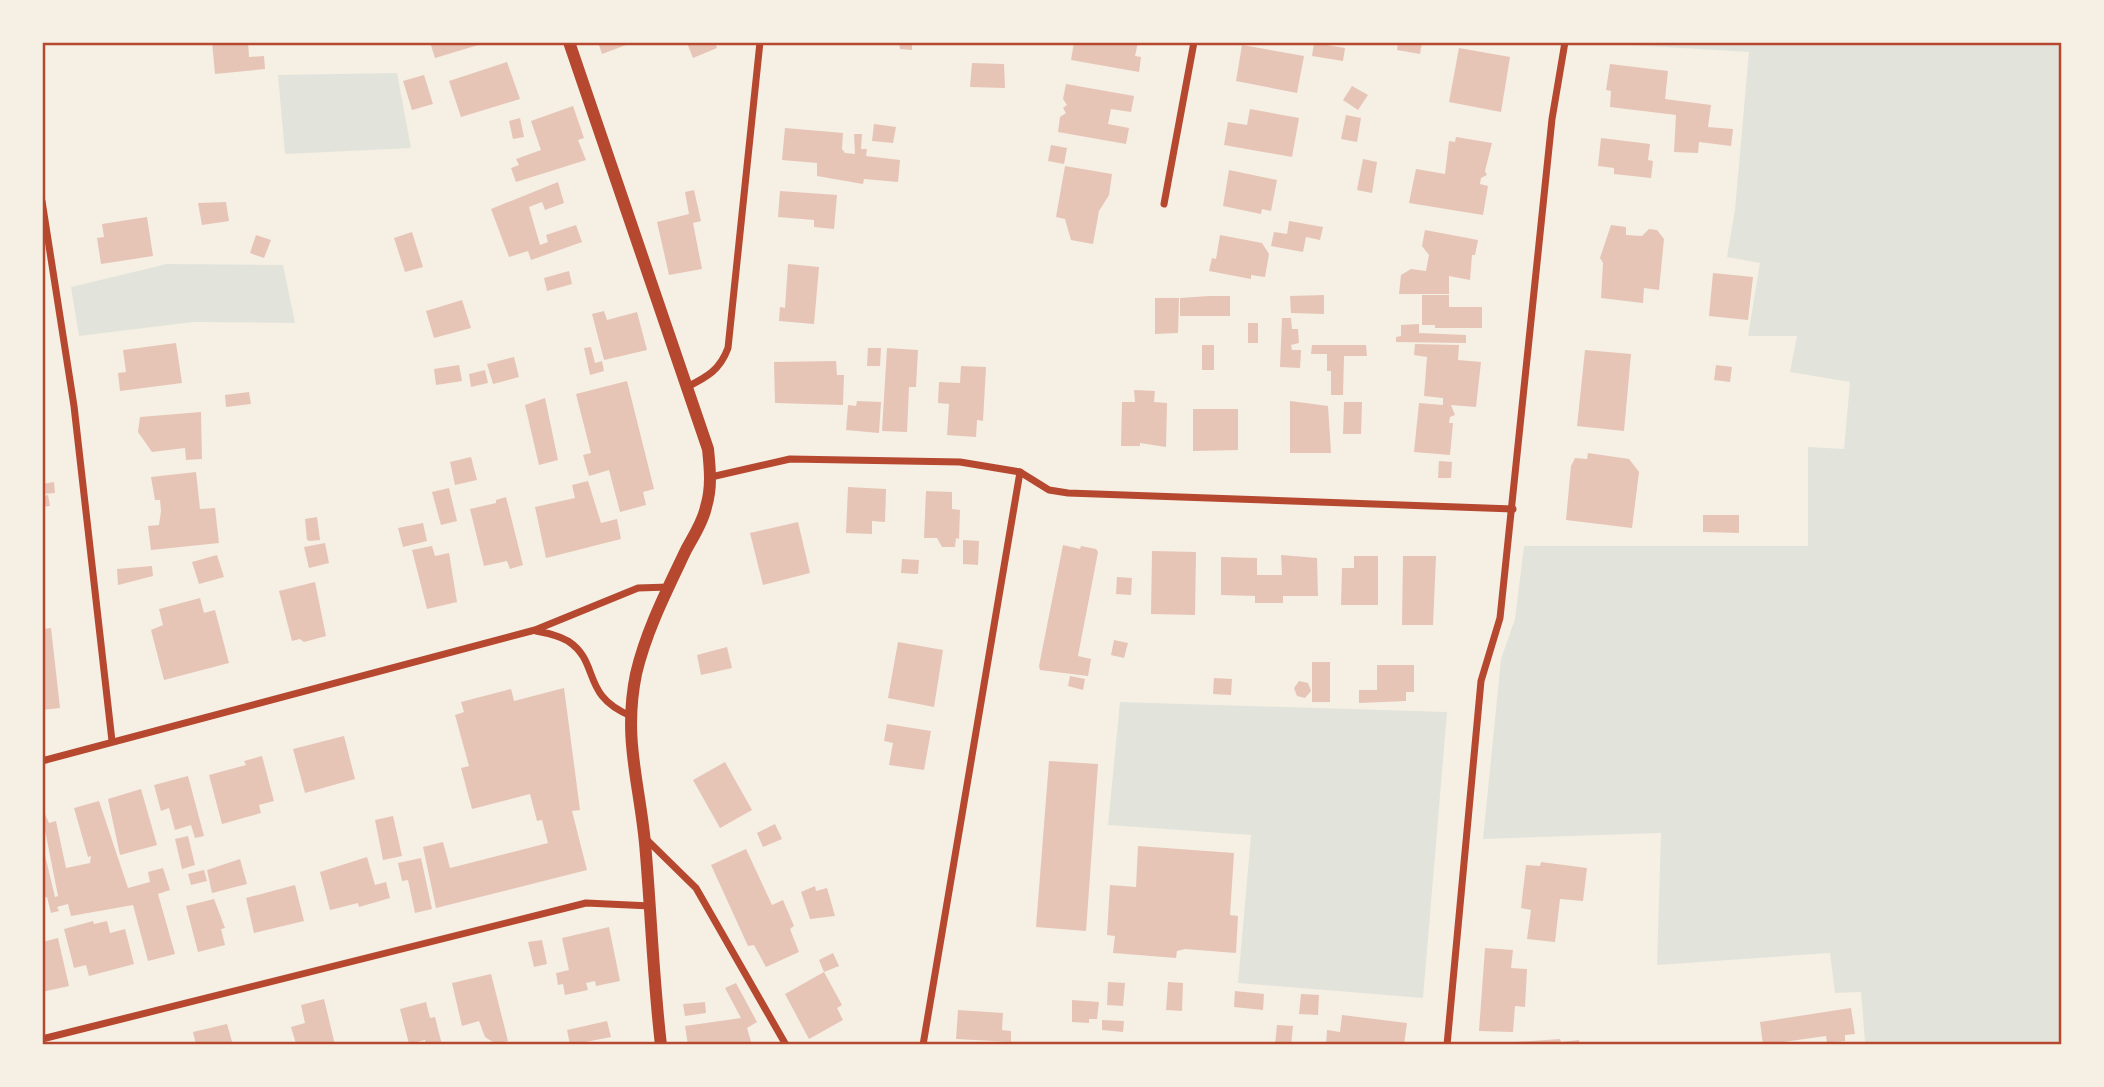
<svg xmlns="http://www.w3.org/2000/svg" width="2104" height="1087" font-family="'Fira Sans',sans-serif">
<style>
.green{fill:#e2e4dc}
.building{fill:#e6c5b7}
.lines{fill:none;stroke-linecap:round;stroke-linejoin:round}
.minor{stroke:#b5482f;stroke-width:7}
.tertiary{stroke:#b5482f;stroke-width:12}
.neatline{fill:none;stroke:#b5482f;stroke-width:2.5}
</style>
<rect width="100%" height="100%" fill="#f6efe4"/>
<g class="green">
<polygon points="1581,42 2062,42 2062,1045 1843,1045 1865,1042 1861,992 1835,993 1830,953 1657,965 1661,833 1483,839 1501,659 1515,619 1524,546 1808,546 1808,447 1844,449 1850,382 1790,372 1797,336 1748,336 1760,263 1727,257 1735,209 1749,52"/>
<polygon points="397,73 411,148 285,154 278,75"/>
<polygon points="167,264 283,265 295,323 193,322 79,336 71,287"/>
<polygon points="1120,702 1447,712 1423,998 1238,983 1251,835 1108,825"/>
</g>
<g class="building">
<polygon points="212,42 248,42 249,57 264,56 265,69 215,74"/>
<polygon points="430,42 485,42 485,43 435,58"/>
<polygon points="598,42 634,42 602,54"/>
<polygon points="715,42 717,48 693,58 687,43"/>
<polygon points="899,42 912,42 912,50 900,49"/>
<polygon points="1074,42 1138,42 1135,56 1141,57 1139,72 1071,60"/>
<polygon points="1398,42 1422,42 1420,54 1397,50"/>
<polygon points="1314,43 1345,48 1343,61 1312,56"/>
<polygon points="1242,45 1304,56 1297,93 1236,81"/>
<polygon points="1459,48 1510,57 1501,112 1449,102"/>
<polygon points="507,62 520,99 461,117 449,81"/>
<polygon points="972,63 1004,64 1005,88 970,87"/>
<polygon points="1610,64 1668,71 1665,99 1711,105 1708,127 1733,129 1731,146 1699,142 1698,153 1674,152 1676,115 1610,107 1611,91 1606,90"/>
<polygon points="424,75 433,104 412,110 403,81"/>
<polygon points="1066,84 1134,96 1131,112 1111,109 1108,124 1129,128 1126,144 1058,132 1060,117 1066,113 1063,108 1067,105 1063,99"/>
<polygon points="1352,86 1368,95 1358,110 1343,100"/>
<polygon points="573,106 584,138 578,140 586,160 516,182 511,168 519,165 516,159 541,150 531,121"/>
<polygon points="1250,109 1299,118 1292,157 1224,145 1228,122 1247,125"/>
<polygon points="1346,115 1361,118 1357,142 1341,139"/>
<polygon points="520,118 524,137 513,139 509,121"/>
<polygon points="874,124 896,127 893,143 872,141"/>
<polygon points="785,128 843,133 842,149 845,153 855,154 854,134 862,134 861,149 867,149 866,156 900,160 898,182 864,179 863,184 817,176 817,163 782,160"/>
<polygon points="1456,137 1492,143 1485,171 1487,175 1481,178 1480,184 1488,186 1483,215 1409,203 1416,169 1445,174 1449,141 1455,142"/>
<polygon points="1601,138 1650,144 1648,160 1653,161 1651,178 1614,174 1614,168 1598,166"/>
<polygon points="1051,145 1067,148 1064,164 1048,161"/>
<polygon points="1363,159 1377,162 1372,193 1357,190"/>
<polygon points="1065,166 1112,174 1109,195 1099,211 1093,244 1071,240 1065,219 1056,217"/>
<polygon points="1229,170 1277,180 1271,211 1262,209 1261,214 1223,206"/>
<polygon points="558,182 564,203 545,210 542,202 529,207 540,245 548,242 546,235 576,225 582,242 531,260 528,251 509,257 491,209"/>
<polygon points="694,190 701,221 693,223 702,269 669,275 657,222 689,214 685,192"/>
<polygon points="780,191 837,195 834,229 814,227 814,220 778,217"/>
<polygon points="226,202 229,221 202,225 198,203"/>
<polygon points="147,217 153,256 101,264 97,238 104,237 102,224"/>
<polygon points="1289,221 1323,227 1320,240 1306,237 1303,252 1271,246 1274,232 1287,234"/>
<polygon points="1611,225 1626,227 1626,235 1642,236 1649,229 1657,230 1664,239 1659,290 1644,288 1643,303 1601,298 1603,263 1600,258"/>
<polygon points="1425,230 1478,240 1475,255 1472,255 1470,280 1449,276 1449,294 1399,294 1401,275 1411,269 1426,271 1429,255 1422,246"/>
<polygon points="412,232 423,267 405,272 394,238"/>
<polygon points="256,235 271,240 264,258 250,253"/>
<polygon points="1220,235 1262,243 1269,254 1265,277 1251,275 1251,279 1209,271 1212,258 1216,259"/>
<polygon points="788,264 819,267 814,324 779,321 780,307 785,308"/>
<polygon points="569,271 572,284 547,291 544,278"/>
<polygon points="1713,273 1753,277 1748,320 1709,316"/>
<polygon points="1324,295 1324,314 1291,313 1290,296"/>
<polygon points="1422,295 1449,295 1449,307 1482,307 1482,328 1435,328 1435,325 1422,325"/>
<polygon points="1209,296 1230,296 1230,316 1180,316 1180,298"/>
<polygon points="1155,298 1179,298 1178,333 1155,334"/>
<polygon points="462,300 471,328 434,338 426,311"/>
<polygon points="604,311 607,320 637,312 647,350 604,360 592,314"/>
<polygon points="1282,318 1291,318 1292,329 1298,329 1299,343 1291,345 1292,350 1301,350 1300,368 1280,367"/>
<rect x="1248" y="323" width="10" height="20"/>
<polygon points="1419,324 1419,333 1466,335 1466,343 1396,342 1396,337 1401,336 1401,325"/>
<polygon points="176,343 182,383 120,391 118,373 126,372 123,350"/>
<polygon points="1415,344 1459,345 1458,360 1481,362 1476,407 1451,405 1455,415 1450,417 1449,423 1453,423 1450,455 1414,452 1419,403 1443,405 1443,398 1424,396 1427,357 1414,355"/>
<rect x="1202" y="345" width="12" height="25"/>
<polygon points="1312,345 1366,345 1367,356 1344,356 1343,395 1331,395 1331,371 1327,371 1327,354 1311,354"/>
<polygon points="591,347 595,363 602,361 604,371 590,375 584,348"/>
<polygon points="868,348 881,348 880,366 867,366"/>
<polygon points="887,348 918,350 916,387 909,387 907,432 882,431"/>
<polygon points="1585,350 1631,354 1624,431 1577,426"/>
<polygon points="514,357 519,377 493,384 487,364"/>
<polygon points="836,361 837,375 844,375 843,405 775,403 774,362"/>
<polygon points="459,365 462,381 436,385 434,369"/>
<polygon points="1716,365 1732,367 1730,382 1714,380"/>
<polygon points="961,366 986,367 983,421 977,420 976,437 947,435 949,404 938,403 939,382 960,383"/>
<polygon points="485,370 488,383 471,387 469,374"/>
<polygon points="627,381 654,489 643,492 646,505 620,512 609,470 589,476 583,455 591,453 576,394"/>
<polygon points="1134,390 1155,391 1154,402 1167,403 1166,447 1140,443 1140,446 1121,446 1122,402 1135,402"/>
<polygon points="249,392 251,404 226,407 225,395"/>
<polygon points="545,398 558,460 539,465 525,405"/>
<polygon points="857,401 881,402 879,433 846,430 848,405 856,406"/>
<polygon points="1290,401 1328,406 1331,453 1290,453"/>
<polygon points="1344,402 1362,402 1361,434 1343,434"/>
<polygon points="1193,409 1238,409 1238,450 1193,451"/>
<polygon points="201,412 202,459 186,460 185,448 152,452 138,432 140,417"/>
<polygon points="1588,453 1629,459 1639,472 1632,528 1566,520 1571,466 1575,458 1587,459"/>
<polygon points="471,457 477,480 455,485 450,462"/>
<polygon points="1439,461 1452,462 1451,478 1438,478"/>
<polygon points="196,472 200,509 215,508 219,543 151,550 148,526 159,525 161,511 160,500 155,500 151,477"/>
<polygon points="588,481 601,523 617,519 621,539 546,558 535,507 575,498 572,485"/>
<polygon points="54,482 55,493 42,494 42,484"/>
<polygon points="848,487 886,489 885,522 872,521 872,534 846,533"/>
<polygon points="449,488 457,521 441,525 432,492"/>
<polygon points="926,491 952,492 952,509 960,510 959,539 956,538 955,547 942,547 937,538 924,538"/>
<polygon points="48,495 50,506 42,507 42,496"/>
<polygon points="506,497 523,565 510,569 507,561 484,566 470,509 496,503 496,500"/>
<polygon points="1703,515 1739,515 1739,533 1703,532"/>
<polygon points="317,517 320,540 310,541 307,540 305,519"/>
<polygon points="798,522 810,573 763,585 750,533"/>
<polygon points="423,523 427,541 403,547 398,528"/>
<polygon points="963,540 979,541 978,565 963,564"/>
<polygon points="325,543 329,563 309,568 304,547"/>
<polygon points="1063,545 1080,549 1081,546 1096,549 1098,552 1078,656 1091,659 1088,676 1040,670 1039,666"/>
<polygon points="432,546 435,556 449,553 457,602 427,609 412,550"/>
<polygon points="1152,551 1196,552 1195,615 1151,614"/>
<polygon points="217,555 224,577 199,584 192,562"/>
<polygon points="1281,555 1317,558 1318,596 1283,596 1283,603 1255,603 1255,596 1221,595 1221,557 1257,558 1257,575 1282,575"/>
<polygon points="1354,556 1378,556 1378,605 1341,605 1342,568 1354,568"/>
<polygon points="1403,556 1436,556 1433,625 1402,625"/>
<polygon points="902,559 919,560 918,574 901,573"/>
<polygon points="152,566 153,576 118,585 117,569"/>
<polygon points="1117,577 1132,578 1131,595 1116,594"/>
<polygon points="315,582 326,636 304,642 300,639 292,641 279,591"/>
<polygon points="200,598 204,613 215,610 229,663 164,680 151,630 163,625 159,609"/>
<polygon points="51,628 60,708 42,710 42,629"/>
<polygon points="1114,640 1128,643 1124,658 1111,655"/>
<polygon points="898,642 943,650 934,707 888,698"/>
<polygon points="727,647 732,668 701,675 697,655"/>
<rect x="1312" y="662" width="18" height="40"/>
<polygon points="1377,665 1414,665 1414,692 1406,692 1406,701 1359,703 1359,690 1377,690"/>
<polygon points="1070,676 1085,679 1083,690 1068,686"/>
<polygon points="1214,678 1232,679 1231,695 1213,694"/>
<polygon points="1299,681 1308,683 1311,691 1305,698 1297,696 1294,688"/>
<polygon points="564,688 580,810 572,811 587,870 436,908 423,847 443,842 450,868 548,843 542,820 537,821 530,794 472,809 461,768 469,766 455,715 464,712 461,702 511,689 514,701"/>
<polygon points="887,724 931,731 924,770 889,765 893,743 884,741"/>
<polygon points="344,736 355,779 305,793 293,749"/>
<polygon points="262,756 274,801 259,805 261,813 222,824 209,775 246,765 244,761"/>
<polygon points="1049,761 1098,764 1086,931 1036,927"/>
<polygon points="725,762 752,810 720,828 693,780"/>
<polygon points="188,776 204,836 195,838 191,825 175,830 169,808 161,811 154,785"/>
<polygon points="141,789 157,845 120,855 108,799"/>
<polygon points="99,801 128,888 150,882 148,872 163,868 170,890 158,894 175,954 148,961 133,905 71,916 68,904 57,907 59,911 51,913 47,897 42,898 43,847 55,897 58,896 42,815 45,814 49,823 56,821 66,868 90,863 91,856 88,857 74,808"/>
<polygon points="393,816 402,856 383,860 375,820"/>
<polygon points="775,824 782,839 763,847 757,833"/>
<polygon points="188,836 195,865 182,869 175,839"/>
<polygon points="1138,846 1234,853 1230,915 1238,916 1236,953 1185,949 1177,951 1176,958 1113,953 1115,936 1107,935 1110,885 1136,887"/>
<polygon points="746,849 772,905 783,900 794,926 790,929 799,952 766,967 754,945 748,946 711,865"/>
<polygon points="367,857 375,885 386,882 390,898 359,907 358,903 330,910 320,872"/>
<polygon points="421,858 432,909 415,913 408,880 402,881 398,863"/>
<polygon points="240,859 247,884 212,893 207,870"/>
<polygon points="1541,862 1587,868 1583,901 1560,899 1555,942 1527,939 1531,910 1521,908 1526,865 1540,866"/>
<polygon points="204,870 207,881 191,885 188,874"/>
<polygon points="295,885 304,921 254,933 246,898"/>
<polygon points="815,886 816,891 827,888 835,916 810,919 801,892"/>
<polygon points="214,899 225,928 221,929 225,945 198,952 186,906"/>
<polygon points="93,921 94,924 107,921 110,933 125,929 134,964 89,976 86,965 74,968 64,929"/>
<polygon points="609,927 620,981 596,986 595,981 586,983 588,990 565,995 563,984 558,985 556,973 569,970 562,938"/>
<polygon points="58,938 69,986 42,992 42,942"/>
<polygon points="542,940 547,964 534,967 528,942"/>
<polygon points="1485,948 1513,950 1511,968 1527,969 1525,1007 1515,1006 1513,1032 1479,1031"/>
<polygon points="833,953 839,966 824,972 819,960"/>
<polygon points="824,972 842,1005 837,1008 843,1020 809,1039 785,994"/>
<polygon points="491,974 508,1041 496,1044 485,1037 479,1021 462,1026 452,983"/>
<polygon points="1108,982 1125,983 1123,1006 1107,1005"/>
<polygon points="1168,982 1183,983 1182,1011 1166,1010"/>
<polygon points="736,983 757,1022 747,1028 752,1045 688,1045 685,1026 741,1018 725,988"/>
<polygon points="1235,991 1264,994 1263,1010 1234,1007"/>
<polygon points="1301,994 1319,995 1318,1015 1299,1014"/>
<polygon points="324,999 335,1045 296,1044 291,1027 305,1023 301,1005"/>
<polygon points="1072,1000 1099,1002 1097,1019 1089,1019 1089,1023 1072,1022"/>
<polygon points="426,1002 430,1018 435,1017 442,1045 426,1045 425,1040 409,1044 400,1009"/>
<polygon points="705,1002 706,1013 685,1016 683,1004"/>
<polygon points="1851,1008 1855,1034 1845,1035 1845,1041 1827,1043 1826,1036 1763,1045 1760,1022"/>
<polygon points="958,1010 1003,1013 1002,1030 1011,1031 1011,1042 956,1039"/>
<polygon points="1342,1015 1407,1023 1404,1045 1326,1045 1327,1030 1340,1032"/>
<polygon points="1102,1020 1124,1021 1123,1032 1102,1030"/>
<polygon points="607,1021 611,1037 570,1045 567,1030"/>
<polygon points="227,1024 233,1045 196,1045 193,1032"/>
<polygon points="1277,1025 1293,1026 1291,1045 1275,1045"/>
<polygon points="1560,1039 1561,1042 1579,1040 1580,1045 1514,1045 1515,1042"/>
</g>
<g class="lines">
<g class="minor">
<polyline points="42,201 74,406 112,741"/>
<polyline points="1164,204 1194,42"/>
<path d="M687 387C707 377 720 370 728 348L760 42"/>
<polyline points="711,477 790,459 960,462 1020,472 1049,490 1068,493 1513,509"/>
<path d="M536 631C547 633 558 635 568 641 601 663 580 695 631 716"/>
<polyline points="42,761 535,630 638,588 669,587"/>
<polyline points="646,839 696,888 786,1045"/>
<polyline points="42,1039 586,903 651,906"/>
<polyline points="923,1045 1020,472"/>
<polyline points="1447,1045 1481,681 1500,618 1552,119 1565,42"/>
</g>
<path class="tertiary" d="M569 42 708 449C710 469 712 487 706 507 703 522 693 537 686 550 667 590 646 631 636 674 623 738 639 781 645 843 651 910 653 978 661 1045"/>
</g>
<rect width="2104" height="1087" fill="none" stroke="#f6efe4" stroke-width="88"/>
<rect x="44" y="44" width="2016" height="999" class="neatline"/>
</svg>
